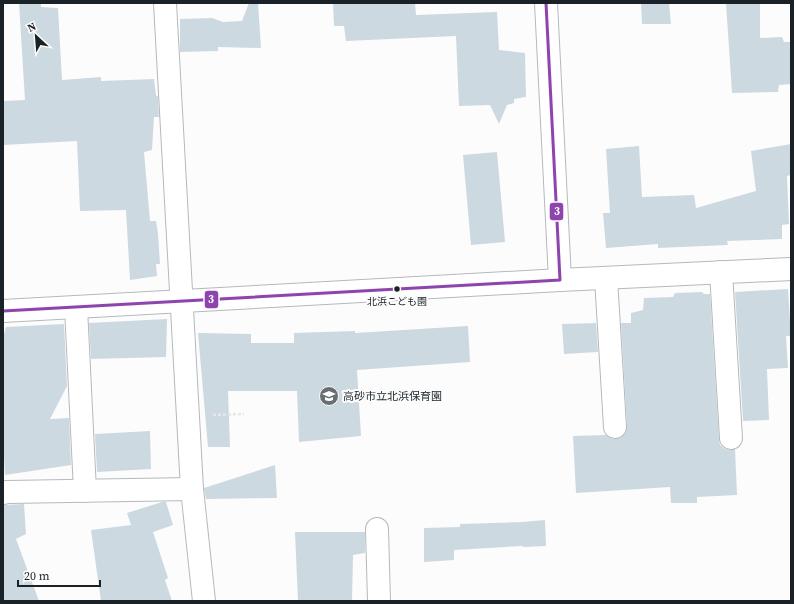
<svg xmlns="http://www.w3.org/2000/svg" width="794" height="604" font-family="'Source Serif 4','Noto Sans JP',serif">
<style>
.building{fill:#cdd9e0}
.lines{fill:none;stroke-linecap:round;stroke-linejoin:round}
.minor-casing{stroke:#b5b9bc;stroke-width:24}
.path{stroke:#e6e6e6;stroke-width:2.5;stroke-dasharray:3 2;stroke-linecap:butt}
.minor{stroke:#fff;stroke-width:22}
.bus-1-casing{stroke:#fcfcfc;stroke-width:6}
.bus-1{stroke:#8e44ad;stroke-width:3}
.bus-dot{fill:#1a2227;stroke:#fcfcfc;stroke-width:1.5}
.labels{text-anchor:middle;stroke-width:4;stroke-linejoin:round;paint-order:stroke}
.bus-label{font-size:10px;fill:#1a2227;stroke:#fcfcfc}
.poi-label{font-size:11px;fill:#1a2227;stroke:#fcfcfc;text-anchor:start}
.line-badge{stroke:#fcfcfc;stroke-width:1.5}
.badge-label{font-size:11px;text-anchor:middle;font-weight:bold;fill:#fff}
</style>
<rect width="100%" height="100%" fill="#fcfcfc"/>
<g class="building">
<polygon points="19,3 41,3 41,7 58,8 62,80 101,77 101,81 154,79 156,95 158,97 159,117 154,117 152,150 144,152 150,221 156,221 158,234 160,264 156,264 157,276 130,280 126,210 80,211 77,141 3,145 3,101 25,100"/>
<polygon points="249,3 258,3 261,48 218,47 218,51 180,52 180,19 212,18 223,22 242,21"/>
<polygon points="333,3 415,3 416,15 497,12 499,50 525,53 526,97 514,99 514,103 507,105 499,124 490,105 459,106 456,36 346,41 344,26 334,26"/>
<polygon points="641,3 669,3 671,24 642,24"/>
<polygon points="726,3 760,3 760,38 782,37 784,42 791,42 791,84 779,85 778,92 732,93"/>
<polygon points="791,144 791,175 787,176 789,224 782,225 782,239 727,241 728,245 658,248 658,244 606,248 603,213 610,213 606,149 639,146 642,197 694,195 696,208 756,191 751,151"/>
<polygon points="497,152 505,242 471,245 463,155"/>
<polygon points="788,289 791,336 786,336 788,368 767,369 769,420 743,421 735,292"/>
<polygon points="702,292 704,294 710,294 719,439 720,445 725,449 731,450 735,449 737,495 697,497 697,503 671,503 670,487 576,493 573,436 606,435 610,438 616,439 622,437 626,432 627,426 621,323 631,323 631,313 643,310 644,298 673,297 675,293"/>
<polygon points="167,319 166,357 91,359 89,323"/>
<polygon points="596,323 598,352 564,354 562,324"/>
<polygon points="64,324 67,386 50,419 69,418 71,465 5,475 3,438 3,338 6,327"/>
<polygon points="468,326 470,362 357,370 361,436 299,442 297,391 228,391 230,447 208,447 198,333 251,334 251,343 294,343 294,333 355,331 355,333"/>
<polygon points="150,431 151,469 97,472 95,434"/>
<polygon points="275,465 277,498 206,499 204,488"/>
<polygon points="162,502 166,502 173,525 153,532 168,578 165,580 172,601 101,601 91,530 131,525 127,513"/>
<polygon points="24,504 26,534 16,539 39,601 3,601 3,505"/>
<polygon points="545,520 546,546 523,547 523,546 454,550 454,560 424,562 424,528 460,527 460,524 522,522"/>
<polygon points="295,532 365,532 365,553 353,555 352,601 298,601"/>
</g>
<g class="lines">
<defs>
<g id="minor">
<polyline points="165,3 192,489 204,601"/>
<polyline points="546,3 560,280"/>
<polyline points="721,272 731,438"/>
<polyline points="606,278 615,427"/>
<polyline points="76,308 85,491"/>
<polyline points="3,311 560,280 791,269"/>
<polyline points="3,493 7,492 192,489"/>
<polyline points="377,529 379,601"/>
</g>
</defs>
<use href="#minor" class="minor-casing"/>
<polyline class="path" points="213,415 244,414"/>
<use href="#minor" class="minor"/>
<defs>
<polyline id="bus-1" points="3,311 560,280 546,3"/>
</defs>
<use href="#bus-1" class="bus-1-casing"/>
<use href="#bus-1" class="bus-1"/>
</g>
<defs>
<symbol id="school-disc" viewBox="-11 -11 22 22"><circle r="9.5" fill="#696e72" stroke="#fcfcfc"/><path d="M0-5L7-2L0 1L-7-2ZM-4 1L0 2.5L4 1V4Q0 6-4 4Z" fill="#fff"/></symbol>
</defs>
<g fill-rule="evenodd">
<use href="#school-disc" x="318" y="385" width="22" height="22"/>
</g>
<circle class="bus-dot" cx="397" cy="289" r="3.5"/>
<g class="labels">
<g class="bus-label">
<text x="397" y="305">北浜こども園</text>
</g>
<g class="poi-label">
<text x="343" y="400">高砂市立北浜保育園</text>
</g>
</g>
<g class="line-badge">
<rect x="549" y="202" width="15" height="19" rx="4" fill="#8e44ad"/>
<rect x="204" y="290" width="15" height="19" rx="4" fill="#8e44ad"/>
</g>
<g class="badge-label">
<text x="557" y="215">3</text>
<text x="211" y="303">3</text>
</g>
<rect width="794" height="604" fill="none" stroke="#1a2227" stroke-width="8"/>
<g transform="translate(36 36) rotate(334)" stroke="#fcfcfc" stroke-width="3" paint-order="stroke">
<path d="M0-3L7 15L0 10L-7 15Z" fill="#1a2227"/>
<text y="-6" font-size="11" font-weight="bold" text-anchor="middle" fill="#1a2227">N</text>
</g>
<path d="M18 580v6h82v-6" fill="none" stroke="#1a2227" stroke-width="2"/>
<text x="24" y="580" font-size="12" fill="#1a2227" stroke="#fcfcfc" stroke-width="3" paint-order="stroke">20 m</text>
</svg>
